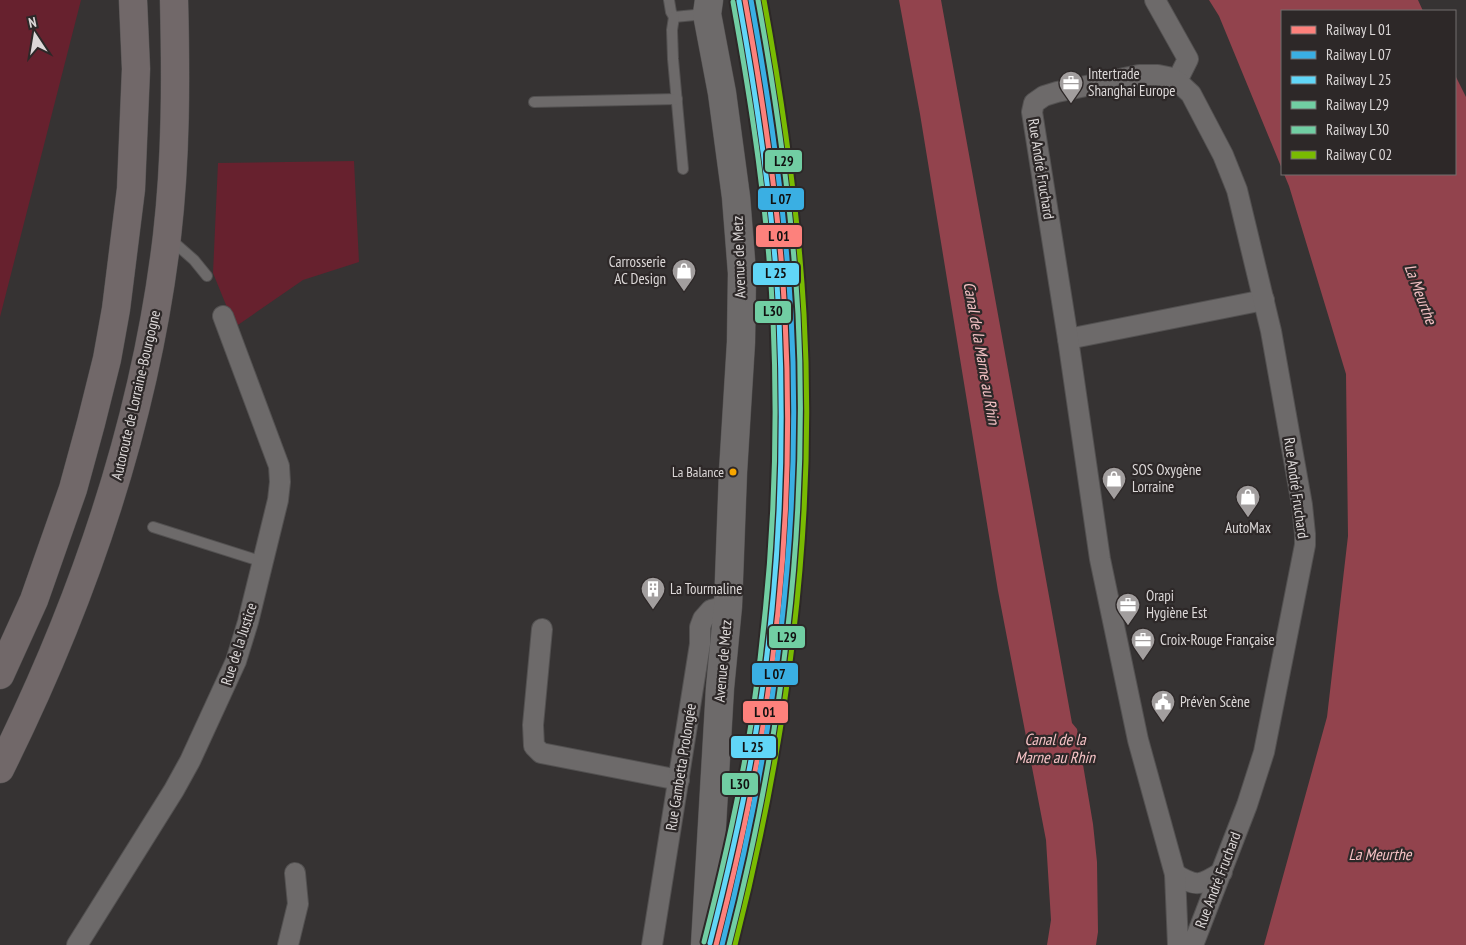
<svg xmlns="http://www.w3.org/2000/svg" width="1466" height="945" font-family="'PT Sans Narrow',sans-serif">
<style>
.green{fill:#67212e}
.water{fill:#92434d}
.lines{fill:none;stroke-linecap:round;stroke-linejoin:round}
.service-casing{stroke:#535151;stroke-width:12}
.minor-casing{stroke:#535151;stroke-width:22}
.secondary-casing{stroke:#535151;stroke-width:29}
.motorway-casing{stroke:#535151;stroke-width:29}
.service{stroke:#6d6a6a;stroke-width:10}
.minor{stroke:#6d6a6a;stroke-width:20}
.secondary{stroke:#6d6a6a;stroke-width:28}
.motorway{stroke:#716869;stroke-width:28}
.rail-1-casing{stroke:#2d2828;stroke-width:9}
.rail-2-casing{stroke:#2d2828;stroke-width:9}
.rail-3-casing{stroke:#2d2828;stroke-width:9}
.rail-4-casing{stroke:#2d2828;stroke-width:9}
.rail-5-casing{stroke:#2d2828;stroke-width:9}
.rail-6-casing{stroke:#2d2828;stroke-width:9}
.rail-1{stroke:#fd817c;stroke-width:5}
.rail-2{stroke:#3aafe3;stroke-width:5}
.rail-3{stroke:#61d6f7;stroke-width:5}
.rail-4{stroke:#71cea3;stroke-width:5}
.rail-5{stroke:#71cea3;stroke-width:5}
.rail-6{stroke:#79bb02;stroke-width:5}
.bus-dot{fill:#f7a600;stroke:#2d2828;stroke-width:2}
.labels{text-anchor:middle;stroke-width:4.5;stroke-linejoin:round;paint-order:stroke}
.bus-label{font-size:14px;fill:#dcd8d8;stroke:#2d2828;text-anchor:end}
.poi-label{font-size:15px;fill:#dcd8d8;stroke:#2d2828;text-anchor:start}
.street-label{font-size:15px;fill:#dcd8d8;stroke:#2d2828}
.water-label{font-size:16px;font-style:italic;fill:#f5c2c5;stroke:#2d2828}
.line-badge{stroke:#2d2828;stroke-width:2}
.pale-badge-label{font-size:14px;text-anchor:middle;font-weight:bold;fill:#111}
</style>
<rect width="100%" height="100%" fill="#363333"/>
<g class="green">
<polygon points="0,0 81,0 0,317"/>
<polygon points="354,161 359,262 303,280 235,327 213,273 218,163"/>
</g>
<g class="water">
<polygon points="899,0 941,0 1072,723 1077,729 1093,824 1097,862 1098,932 1096,945 1047,945 1051,920 1046,840 998,591 920,114"/>
<polygon points="1209,0 1418,0 1423,11 1282,11 1282,169 1219,16"/>
<polygon points="1455,75 1466,97 1466,945 1264,945 1327,717 1348,536 1346,374 1289,186 1284,174 1455,174"/>
</g>
<g class="lines">
<defs>
<g id="service">
<polyline points="669,0 671,12 674,17 705,14"/>
<polyline points="674,17 672,30 673,59 683,169"/>
<polyline points="534,102 677,99"/>
<polyline points="169,238 194,260 207,276"/>
<polyline points="153,527 263,562"/>
</g>
<g id="minor">
<polyline points="1155,0 1188,59 1177,81"/>
<polyline points="1068,339 1264,300"/>
<polyline points="542,629 533,725 534,746 541,753 679,780"/>
<path d="M1175 874C1196 887 1200 886 1222 872"/>
<polyline points="77,945 174,790 190,761 236,661 248,622 278,500 280,482 279,466 223,316"/>
<polyline points="288,945 298,904 295,873"/>
<polyline points="652,945 700,644 700,627 703,619 711,610 728,606"/>
<polyline points="1178,945 1175,874 1138,740 1100,559 1068,339 1032,112 1034,103 1044,96 1057,92 1139,75 1158,75 1168,77 1177,81 1191,94 1223,155 1237,190 1271,331 1302,505 1305,534 1305,545 1264,752 1247,805 1193,945"/>
</g>
<polyline id="secondary" points="705,945 720,688 728,606 733,472 741,342 742,273 736,197 722,93 707,14 709,0"/>
<g id="motorway">
<polyline points="0,675 34,600 73,489 91,423 107,359 116,309 131,189 136,69 133,0"/>
<path d="M0 769C83 602 145 422 167 236 176 158 176 79 174 0"/>
</g>
</defs>
<use href="#service" class="service-casing"/>
<use href="#minor" class="minor-casing"/>
<use href="#secondary" class="secondary-casing"/>
<use href="#motorway" class="motorway-casing"/>
<use href="#service" class="service"/>
<use href="#minor" class="minor"/>
<use href="#secondary" class="secondary"/>
<use href="#motorway" class="motorway"/>
<defs>
<path id="rail-1" d="M716 945C735 871 752 796 764 720 785 587 792 453 785 318 780 211 764 105 745 0"/>
<path id="rail-2" d="M722 945C775 738 803 527 791 314 785 208 770 104 751 0"/>
<path id="rail-3" d="M710 943C729 869 746 795 758 719 779 587 785 453 779 319 774 212 758 106 739 1"/>
<path id="rail-4" d="M729 945C782 738 809 527 798 314 792 208 777 104 758 0"/>
<path id="rail-5" d="M704 942C723 868 740 794 752 718 772 586 779 452 773 319 768 212 752 107 733 2"/>
<path id="rail-6" d="M735 945C788 738 816 527 804 314 798 208 783 104 764 0"/>
</defs>
<use href="#rail-1" class="rail-1-casing"/>
<use href="#rail-2" class="rail-2-casing"/>
<use href="#rail-3" class="rail-3-casing"/>
<use href="#rail-4" class="rail-4-casing"/>
<use href="#rail-5" class="rail-5-casing"/>
<use href="#rail-6" class="rail-6-casing"/>
<use href="#rail-1" class="rail-1"/>
<use href="#rail-2" class="rail-2"/>
<use href="#rail-3" class="rail-3"/>
<use href="#rail-4" class="rail-4"/>
<use href="#rail-5" class="rail-5"/>
<use href="#rail-6" class="rail-6"/>
</g>
<defs>
<symbol id="office-pin" viewBox="-11 -11 22 30"><path d="M0 17L-7.5 6A9.5 9.5 0 1 1 7.5 6Z" fill="#a29e9e" stroke="#2d2828"/><path d="M-6-3h4V-5.5h4V-3h4V5H-6ZM-1-4.5V-3h2v-1.5ZM-6 0V1H6V0Z" fill="#fff"/></symbol>
<symbol id="shop-pin" viewBox="-11 -11 22 30"><path d="M0 17L-7.5 6A9.5 9.5 0 1 1 7.5 6Z" fill="#a29e9e" stroke="#2d2828"/><path d="M-5-2.5h2.3a2.7 3.5 0 0 1 5.4 0H5L5.5 6h-11ZM-1.5-2.5h3a1.5 2.3 0 0 0-3 0Z" fill="#fff"/></symbol>
<symbol id="building-pin" viewBox="-11 -11 22 30"><path d="M0 17L-7.5 6A9.5 9.5 0 1 1 7.5 6Z" fill="#a29e9e" stroke="#2d2828"/><path d="M-4-6H4V6H1V3H-1V6H-4ZM-2.5-4.3h1.7v1.8h-1.7ZM.8-4.3h1.7v1.8H.8ZM-2.5-1h1.7V.8h-1.7ZM.8-1h1.7V.8H.8Z" fill="#fff"/></symbol>
<symbol id="civic-pin" viewBox="-11 -11 22 30"><path d="M0 17L-7.5 6A9.5 9.5 0 1 1 7.5 6Z" fill="#a29e9e" stroke="#2d2828"/><path d="M-.6-6.5H3V-4.5H.6V-3L4-1V1h2V6H-6V1h2V-1L-.6-3ZM-1.2 2.5V6h2.4V2.5Z" fill="#fff"/></symbol>
</defs>
<g fill-rule="evenodd">
<use href="#office-pin" x="1057" y="69" width="28" height="38"/>
<use href="#shop-pin" x="670" y="257" width="28" height="38"/>
<use href="#shop-pin" x="1100" y="465" width="28" height="38"/>
<use href="#shop-pin" x="1234" y="483" width="28" height="38"/>
<use href="#building-pin" x="639" y="575" width="28" height="38"/>
<use href="#office-pin" x="1114" y="591" width="28" height="38"/>
<use href="#office-pin" x="1129" y="626" width="28" height="38"/>
<use href="#civic-pin" x="1149" y="688" width="28" height="38"/>
</g>
<circle class="bus-dot" cx="733" cy="472" r="4.5"/>
<g class="labels">
<g class="bus-label">
<text x="724" y="477">La Balance</text>
</g>
<g class="poi-label">
<text x="1088" y="79">Intertrade<tspan x="1088" dy="17">Shanghai Europe</tspan></text>
<text x="666" y="267" text-anchor="end">Carrosserie<tspan x="666" dy="17">AC Design</tspan></text>
<text x="1132" y="475">SOS Oxygène<tspan x="1132" dy="17">Lorraine</tspan></text>
<text x="1248" y="533" text-anchor="middle">AutoMax</text>
<text x="670" y="594">La Tourmaline</text>
<text x="1146" y="601">Orapi<tspan x="1146" dy="17">Hygiène Est</tspan></text>
<text x="1160" y="645">Croix-Rouge Française</text>
<text x="1180" y="707">Prév’en Scène</text>
</g>
<g class="street-label">
<text transform="translate(1041 169) rotate(81)" y="5">Rue André Fruchard</text>
<text transform="translate(739 257) rotate(-92)" y="5">Avenue de Metz</text>
<text transform="translate(136 395) rotate(-77)" y="5">Autoroute de Lorraine-Bourgogne</text>
<text transform="translate(1296 488) rotate(82)" y="5">Rue André Fruchard</text>
<text transform="translate(239 644) rotate(-72)" y="5">Rue de la Justice</text>
<text transform="translate(723 661) rotate(-85)" y="5">Avenue de Metz</text>
<text transform="translate(681 767) rotate(-81)" y="5">Rue Gambetta Prolongée</text>
<text transform="translate(1218 880) rotate(-69)" y="5">Rue André Fruchard</text>
</g>
<g class="water-label">
<text transform="translate(1421 294) rotate(69)" y="6">La Meurthe</text>
<text transform="translate(982 353) rotate(80)" y="6">Canal de la Marne au Rhin</text>
<text x="1055" y="745">Canal de la<tspan x="1055" dy="18">Marne au Rhin</tspan></text>
<text x="1380" y="860">La Meurthe</text>
</g>
</g>
<g class="line-badge">
<rect x="764" y="149" width="39" height="24" rx="5" fill="#71cea3"/>
<rect x="757" y="187" width="48" height="24" rx="5" fill="#3aafe3"/>
<rect x="755" y="224" width="48" height="24" rx="5" fill="#fd817c"/>
<rect x="752" y="262" width="48" height="24" rx="5" fill="#61d6f7"/>
<rect x="754" y="300" width="38" height="24" rx="5" fill="#71cea3"/>
<rect x="768" y="625" width="38" height="24" rx="5" fill="#71cea3"/>
<rect x="751" y="662" width="48" height="24" rx="5" fill="#3aafe3"/>
<rect x="742" y="700" width="47" height="24" rx="5" fill="#fd817c"/>
<rect x="730" y="735" width="47" height="24" rx="5" fill="#61d6f7"/>
<rect x="721" y="772" width="38" height="24" rx="5" fill="#71cea3"/>
</g>
<g class="pale-badge-label">
<text x="784" y="166">L29</text>
<text x="781" y="204">L 07</text>
<text x="779" y="241">L 01</text>
<text x="776" y="278">L 25</text>
<text x="773" y="316">L30</text>
<text x="787" y="642">L29</text>
<text x="775" y="679">L 07</text>
<text x="765" y="717">L 01</text>
<text x="753" y="752">L 25</text>
<text x="740" y="789">L30</text>
</g>
<rect x="1281" y="10" width="175" height="165" fill="#2d2828" stroke="#736e6e"/>
<rect x="1291" y="26" width="25" height="8" fill="#fd817c" stroke="#736e6e"/>
<text x="1326" y="35" font-size="15" fill="#dcd8d8">Railway L 01</text>
<rect x="1291" y="51" width="25" height="8" fill="#3aafe3" stroke="#736e6e"/>
<text x="1326" y="60" font-size="15" fill="#dcd8d8">Railway L 07</text>
<rect x="1291" y="76" width="25" height="8" fill="#61d6f7" stroke="#736e6e"/>
<text x="1326" y="85" font-size="15" fill="#dcd8d8">Railway L 25</text>
<rect x="1291" y="101" width="25" height="8" fill="#71cea3" stroke="#736e6e"/>
<text x="1326" y="110" font-size="15" fill="#dcd8d8">Railway L29</text>
<rect x="1291" y="126" width="25" height="8" fill="#71cea3" stroke="#736e6e"/>
<text x="1326" y="135" font-size="15" fill="#dcd8d8">Railway L30</text>
<rect x="1291" y="151" width="25" height="8" fill="#79bb02" stroke="#736e6e"/>
<text x="1326" y="160" font-size="15" fill="#dcd8d8">Railway C 02</text>
<g transform="translate(35 35) rotate(348)" stroke="#2d2828" stroke-width="4" paint-order="stroke">
<path d="M0-4L9 19L0 12L-9 19Z" fill="#dcd8d8"/>
<text y="-8" font-size="14" font-weight="bold" text-anchor="middle" fill="#dcd8d8">N</text>
</g>
</svg>
